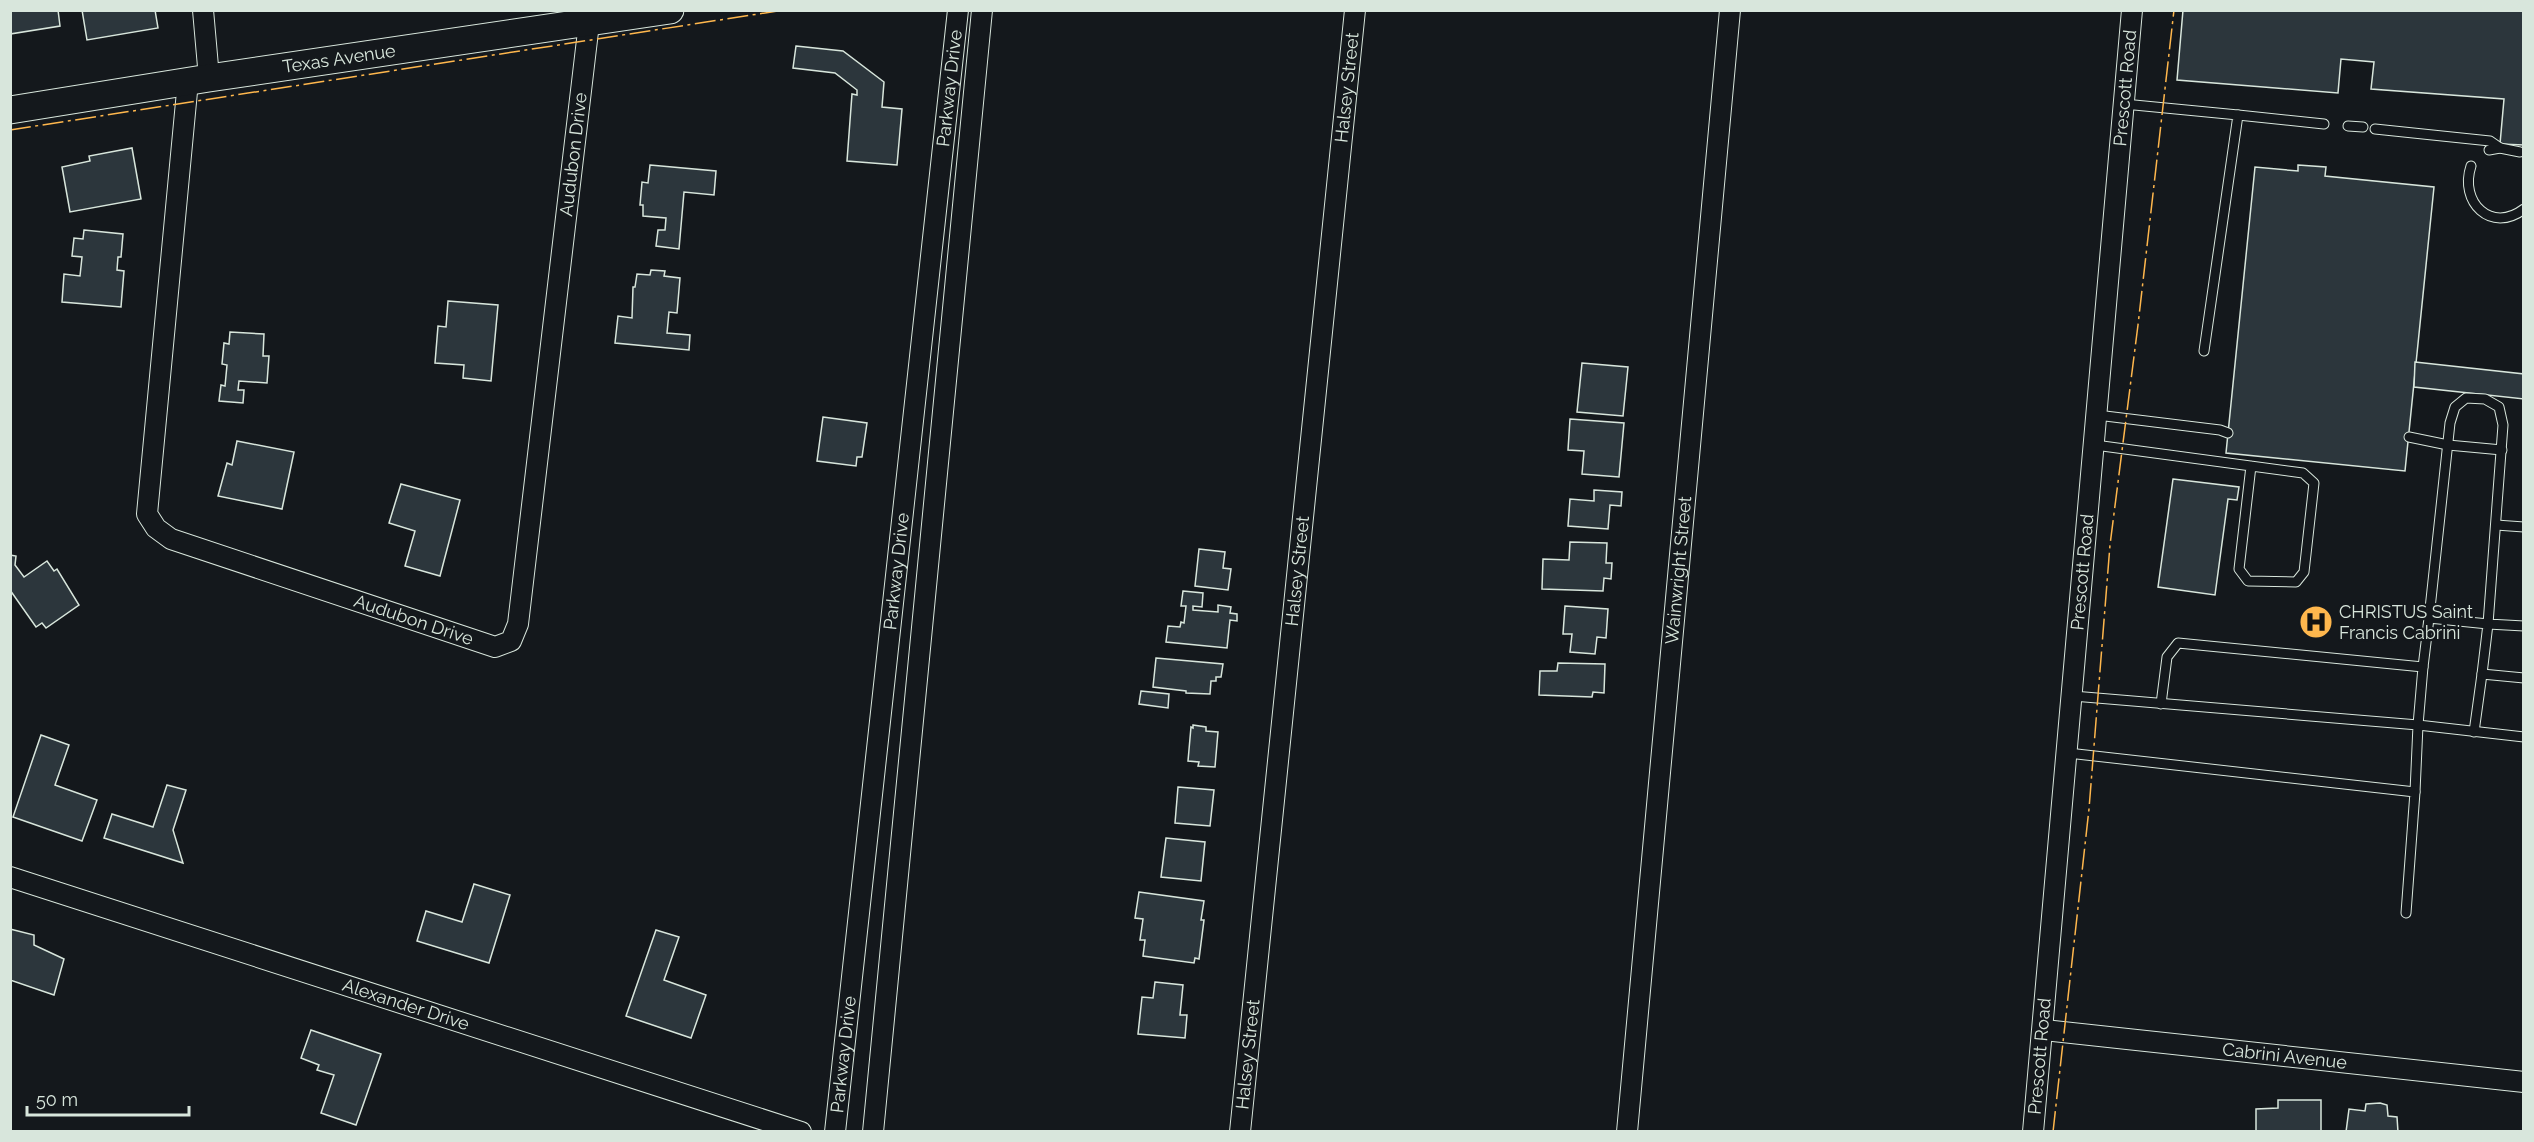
<svg xmlns="http://www.w3.org/2000/svg" width="2534" height="1142" font-family="Raleway,sans-serif">
<style>
.building{fill:#2c363c;stroke:#d8e6dc;stroke-width:1.5}
.lines{fill:none;stroke-linecap:round;stroke-linejoin:round}
.lane-casing{stroke:#d8e6dc;stroke-width:11}
.street-casing{stroke:#d8e6dc;stroke-width:22}
.secondary-casing{stroke:#d8e6dc;stroke-width:29}
.lane{stroke:#14181c;stroke-width:9}
.street{stroke:#14181c;stroke-width:20}
.secondary{stroke:#14181c;stroke-width:27}
.power{stroke:#ffb74d;stroke-width:1.5;stroke-dasharray:21 4.5 3 4.5;stroke-linecap:butt}
.labels{text-anchor:middle;stroke-width:4.5;stroke-linejoin:round;paint-order:stroke}
.street-label{font-size:18px;fill:#d8e6dc;stroke:#14181c}
.poi-label{font-size:18px;fill:#d8e6dc;stroke:#14181c;text-anchor:start}
</style>
<rect width="100%" height="100%" fill="#14181c"/>
<g class="building">
<polygon points="10,10 58,10 60,26 10,34"/>
<polygon points="82,10 155,10 158,28 87,40"/>
<polygon points="2183,10 2524,10 2524,145 2500,144 2504,99 2371,89 2374,62 2341,59 2338,93 2177,80"/>
<polygon points="796,46 843,51 884,82 882,107 902,109 897,165 847,161 852,94 857,95 857,90 835,73 793,68"/>
<polygon points="132,148 141,199 70,212 62,167 90,161 89,156"/>
<polygon points="650,165 716,171 714,195 684,192 679,249 656,246 658,230 665,230 666,218 643,216 643,205 640,205 642,182 648,183"/>
<polygon points="2298,165 2326,167 2325,176 2434,187 2405,471 2226,453 2255,167 2298,171"/>
<polygon points="84,230 123,234 121,257 118,257 117,270 124,271 121,307 62,302 64,274 80,276 82,257 72,256 74,238 83,239"/>
<polygon points="651,270 665,271 664,276 680,278 677,313 669,312 667,333 690,335 689,350 615,343 618,316 632,318 633,287 635,287 637,274 650,275"/>
<polygon points="448,301 498,305 491,381 463,378 464,365 435,363 438,326 446,327"/>
<polygon points="230,332 264,334 263,356 269,356 267,383 239,381 238,390 244,390 243,403 219,401 221,385 225,386 227,365 222,364 224,343 229,344"/>
<polygon points="2415,362 2524,374 2524,399 2414,387"/>
<polygon points="1582,363 1628,367 1623,416 1577,412"/>
<polygon points="823,417 867,423 862,457 857,457 856,466 817,461"/>
<polygon points="1570,419 1624,423 1619,477 1582,474 1584,451 1568,450"/>
<polygon points="237,441 294,452 282,509 218,496 227,463 232,465"/>
<polygon points="2173,479 2239,487 2237,500 2228,499 2215,595 2158,587"/>
<polygon points="401,484 460,500 440,576 405,566 415,531 389,523"/>
<polygon points="1594,490 1622,492 1621,506 1610,505 1608,529 1568,526 1570,499 1594,501"/>
<polygon points="1570,542 1607,543 1606,563 1612,563 1611,579 1604,578 1603,591 1542,589 1543,559 1569,560"/>
<polygon points="1199,549 1225,552 1223,568 1231,569 1228,590 1195,586"/>
<polygon points="10,555 16,556 15,565 24,577 47,561 54,571 57,569 79,605 46,628 42,623 36,627 10,590"/>
<polygon points="1183,591 1203,593 1202,607 1193,606 1193,610 1218,612 1218,605 1231,607 1230,613 1237,614 1237,621 1230,620 1227,648 1166,642 1168,626 1180,627 1181,622 1184,623 1186,606 1181,606"/>
<polygon points="1565,606 1608,609 1606,638 1597,637 1595,654 1570,652 1572,634 1563,634"/>
<polygon points="1156,658 1223,664 1221,677 1216,677 1216,681 1211,681 1210,694 1186,693 1186,691 1153,687"/>
<polygon points="1558,663 1605,664 1604,693 1593,692 1592,697 1539,695 1540,671 1557,671"/>
<polygon points="1141,691 1169,694 1168,708 1139,704"/>
<polygon points="1193,725 1206,727 1206,731 1218,732 1215,767 1198,766 1199,762 1188,761 1191,727 1193,728"/>
<polygon points="41,735 69,745 55,785 97,800 82,841 13,817"/>
<polygon points="167,785 186,790 173,830 183,863 104,838 112,814 153,827"/>
<polygon points="1178,787 1214,790 1210,826 1175,823"/>
<polygon points="1166,838 1205,842 1201,881 1161,877"/>
<polygon points="474,884 510,895 489,963 417,941 426,911 462,922"/>
<polygon points="1139,892 1204,901 1201,920 1204,920 1199,959 1195,958 1194,963 1143,956 1145,940 1140,940 1143,919 1135,918"/>
<polygon points="10,929 34,935 34,945 64,959 54,995 10,980"/>
<polygon points="656,930 679,937 664,980 706,995 691,1038 626,1016"/>
<polygon points="1155,982 1183,985 1180,1015 1187,1015 1185,1038 1138,1034 1142,997 1153,998"/>
<polygon points="311,1030 381,1054 356,1125 321,1113 334,1075 317,1070 319,1065 301,1058"/>
<polygon points="2278,1100 2321,1100 2321,1132 2256,1132 2256,1109 2278,1108"/>
<polygon points="2380,1103 2387,1105 2388,1116 2397,1117 2398,1132 2346,1132 2349,1109 2365,1111 2366,1104"/>
</g>
<g class="lines">
<defs>
<g id="lane">
<polyline points="2124,104 2238,115 2204,351"/>
<polyline points="2238,115 2324,124"/>
<polyline points="2348,126 2363,127"/>
<polyline points="2375,129 2490,141 2500,148"/>
<polyline points="2489,150 2500,148 2520,152"/>
<path d="M2471 166C2459 202 2491 234 2524 209"/>
<polyline points="2097,415 2220,430 2228,433"/>
<polyline points="2409,437 2448,445 2502,450"/>
<polyline points="2095,445 2303,473 2314,483 2304,572 2296,582 2248,581 2239,569 2251,466"/>
<polyline points="2496,525 2524,527"/>
<polyline points="2429,618 2450,423 2455,407 2466,398 2485,399 2499,407 2503,425 2488,624 2524,626"/>
<polyline points="2423,667 2429,618 2488,624 2482,674"/>
<polyline points="2073,696 2418,725 2415,792"/>
<polyline points="2161,704 2167,657 2178,643 2423,667 2418,725 2524,737"/>
<polyline points="2474,732 2482,674 2524,678"/>
<polyline points="2068,753 2415,792 2406,913"/>
</g>
<g id="street">
<polyline points="203,10 209,78"/>
<path id="s1" d="M188 81 147 514 156 528 171 539 495 647 511 641 518 624 589 23"/>
<path id="s2" d="M10 877 801 1132"/>
<path id="s3" d="M2044 1030 2524 1082"/>
<path id="s4" d="M835 1132 958 10"/>
<polyline points="873,1132 982,10"/>
<path id="s5" d="M1240 1132 1355 10"/>
<path id="s6" d="M1627 1132 1730 10"/>
<path id="s7" d="M2033 1132 2132 10"/>
</g>
<g id="secondary">
<path id="s8" d="M10 110 209 78 670 10"/>
</g>
</defs>
<use href="#lane" class="lane-casing"/>
<use href="#street" class="street-casing"/>
<use href="#secondary" class="secondary-casing"/>
<use href="#lane" class="lane"/>
<use href="#street" class="street"/>
<use href="#secondary" class="secondary"/>
<g class="power">
<polyline points="10,130 784,10"/>
<polyline points="2053,1132 2089,809 2110,545 2138,325 2174,10"/>
</g>
</g>
<defs>
<symbol id="hospital-disc" viewBox="-11 -11 22 22"><circle r="9.5" fill="#ffb74d" stroke="#14181c"/><path d="M-5-5h3v3.5h4V-5h3V5h-3V1.5h-4V5h-3Z" fill="#111"/></symbol>
</defs>
<g fill-rule="evenodd">
<use href="#hospital-disc" x="2297" y="603" width="38" height="38"/>
</g>
<g class="labels">
<g class="street-label">
<text dy="6" stroke="none"><textPath href="#s8" startOffset="333">Texas Avenue</textPath></text>
<text dy="6" stroke="none"><textPath href="#s7" startOffset="1048">Prescott Road</textPath></text>
<text dy="6" stroke="none"><textPath href="#s4" startOffset="1050">Parkway Drive</textPath></text>
<text dy="6" stroke="none"><textPath href="#s5" startOffset="1050">Halsey Street</textPath></text>
<text dy="6" stroke="none"><textPath href="#s1" startOffset="1320">Audubon Drive</textPath></text>
<text dy="6" stroke="none"><textPath href="#s4" startOffset="564">Parkway Drive</textPath></text>
<text dy="6" stroke="none"><textPath href="#s5" startOffset="564">Halsey Street</textPath></text>
<text dy="6" stroke="none"><textPath href="#s6" startOffset="564">Wainwright Street</textPath></text>
<text dy="6" stroke="none"><textPath href="#s7" startOffset="562">Prescott Road</textPath></text>
<text dy="6" stroke="none"><textPath href="#s1" startOffset="726">Audubon Drive</textPath></text>
<text dy="6" stroke="none"><textPath href="#s2" startOffset="416">Alexander Drive</textPath></text>
<text dy="6" stroke="none"><textPath href="#s4" startOffset="78">Parkway Drive</textPath></text>
<text dy="6" stroke="none"><textPath href="#s5" startOffset="78">Halsey Street</textPath></text>
<text dy="6" stroke="none"><textPath href="#s7" startOffset="76">Prescott Road</textPath></text>
<text dy="6" stroke="none"><textPath href="#s3" startOffset="242">Cabrini Avenue</textPath></text>
</g>
<g class="poi-label">
<text x="2339" y="618">CHRISTUS Saint<tspan x="2339" dy="21">Francis Cabrini</tspan></text>
</g>
</g>
<rect width="2534" height="1142" fill="none" stroke="#d8e6dc" stroke-width="24"/>
<path d="M27 1106v9h162v-9" fill="none" stroke="#d8e6dc" stroke-width="3"/>
<text x="36" y="1106" font-size="18" fill="#d8e6dc" stroke="#14181c" stroke-width="4.5" paint-order="stroke">50 m</text>
</svg>
